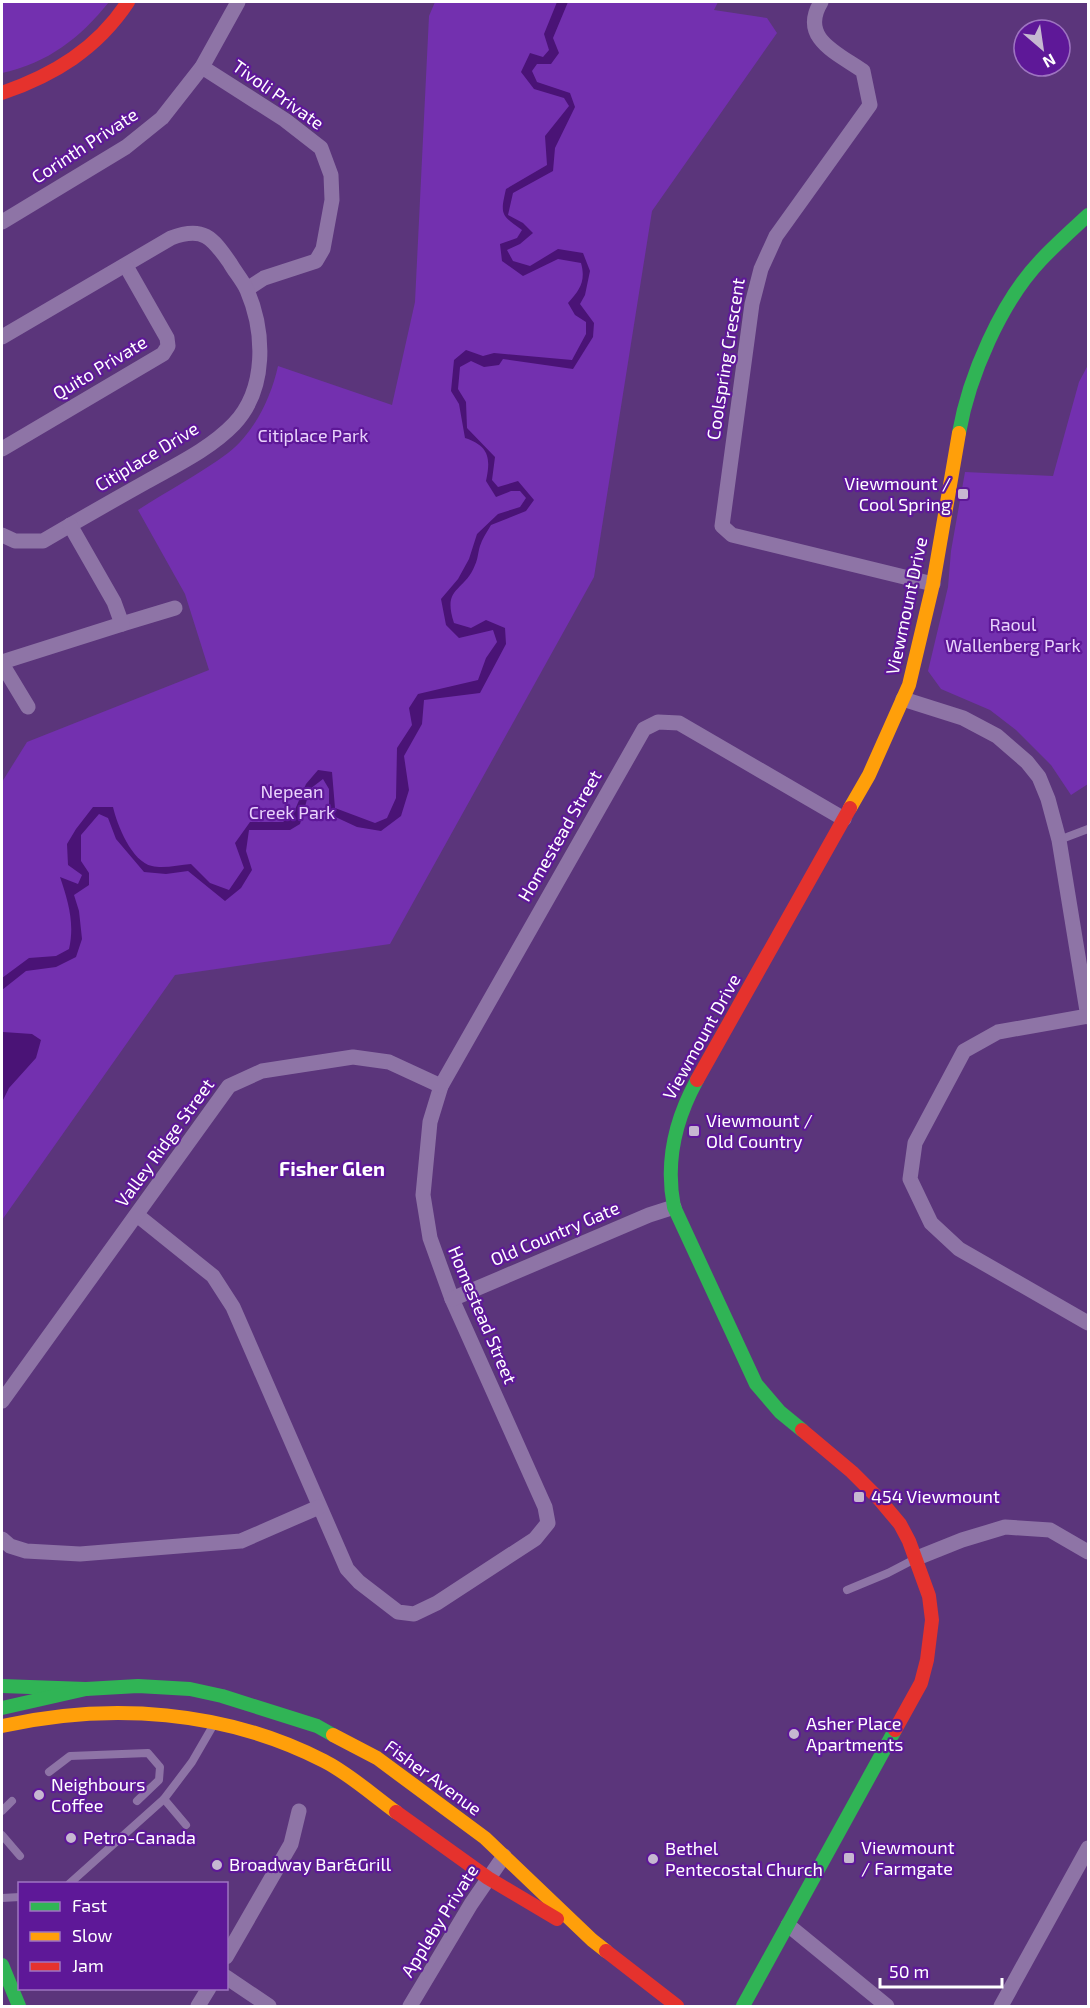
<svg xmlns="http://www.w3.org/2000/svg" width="1090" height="2008" font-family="'Exo 2',sans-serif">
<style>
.green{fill:#7330af}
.water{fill:#4a1376}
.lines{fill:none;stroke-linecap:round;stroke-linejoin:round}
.lane{stroke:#8e74a6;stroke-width:8}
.street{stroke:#8e74a6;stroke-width:15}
.fast{stroke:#30b455;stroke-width:14}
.slow{stroke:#ff9f0a;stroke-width:14}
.jam{stroke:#e5322d;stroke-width:14}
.poi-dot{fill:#c6b8d1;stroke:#5e1898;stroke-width:2}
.labels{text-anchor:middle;stroke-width:4.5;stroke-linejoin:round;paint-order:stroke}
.street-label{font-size:18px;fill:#fff;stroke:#5e1898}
.park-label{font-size:18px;fill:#e9d3fc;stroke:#5e1898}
.poi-label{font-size:18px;fill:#fff;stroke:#5e1898;text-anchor:start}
.neighbourhood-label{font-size:20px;font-weight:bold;fill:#fff;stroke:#5e1898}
</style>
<rect width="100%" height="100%" fill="#5b357b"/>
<g class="green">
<path d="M2 2H109C80 38 48 63 2 73Z"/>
<path d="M435 2H718L714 10 767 18 777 33 652 211 594 577 390 944 175 975 2 1220V782L27 742 209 670 185 594 138 510C167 491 200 474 228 453 254 433 271 398 278 366L392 405 415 302 429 16Z"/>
<polygon points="1088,365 1088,784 1071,795 1051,765 1016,730 990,710 941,689 928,671 948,587 951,551 965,472 1053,476 1079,382"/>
</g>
<g class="water">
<path d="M557 2H568L553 38 559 53 551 64H537L532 71 537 82 570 93 575 107 555 148 553 171 513 193 508 215 523 223 533 233 520 244 507 250 513 261 530 266 558 249 583 253 590 271 585 295 580 304 594 323 593 337 573 369 503 359 499 365 484 367 471 361 460 367 458 389 466 402 467 428 495 457 492 480 498 487 518 481 534 500 526 511 491 525C487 532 482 539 480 546 478 552 478 559 475 565 464 593 442 586 454 623L471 628 486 620 505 628 506 644 480 693 424 700 422 724 404 756 409 790 401 816 381 831 357 827 329 814V789L323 779 310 789 300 824 290 830H249L246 851 252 870 241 888 225 901 188 871 166 874 144 872 116 839 108 818 99 814 81 835V861L89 873V885L74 895 79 911 82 939 76 957 56 967 26 971 2 990V978L29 958 56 956 69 949C75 923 68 901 60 877L78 884 82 875 68 865 67 844 76 829 93 807H113C117 825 132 862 152 866 163 869 179 865 191 864L210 883 229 890 244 868 235 843 250 822H283L294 812 306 784 318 770 332 772 335 808 375 823 387 818 396 798 397 748 412 725 409 708 418 694 478 680 486 658 497 642 493 630 459 638 446 625 441 599 458 579 469 559 477 534 498 514 520 507 526 498 520 491H511L496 497 486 481C491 458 489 446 465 438L459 404 451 391 454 360 466 350 483 356 494 353 572 360 586 334V322L575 315 568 303C580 290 586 281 581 263L558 259 523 276 502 261 500 244 517 238 522 230C501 215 500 215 506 189L547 165 545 136 569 106 564 98 534 89 521 72 530 53 543 57 549 50 544 34Z"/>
<polygon points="3,1032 32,1034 41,1040 36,1058 9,1088 3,1100 2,1130"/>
</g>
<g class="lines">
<g class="lane">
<polyline points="1059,840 1088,829"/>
<polyline points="847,1590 888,1573 913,1560"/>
<polyline points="49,1772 70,1756 148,1753 160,1767 159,1780 137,1801"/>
<polyline points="164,1799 186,1825"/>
<polyline points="2,1811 12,1801"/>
<polyline points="2,1835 20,1856"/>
<polyline points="69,1884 164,1799 192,1762 214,1724"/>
<polyline points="2,1898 20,1897"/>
</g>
<g class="street">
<path d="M821 2C799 38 837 53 863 71L870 105 776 236 761 269 752 304 722 526 732 535 933 584"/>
<polyline points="202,67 285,120 321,148 331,175 332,200 323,249 316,261 264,278 247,289"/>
<polyline points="2,222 126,147 162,118 202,67 238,2"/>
<path d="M2 337 171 238C203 226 212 237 230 263 235 272 243 281 247 290 265 332 267 389 234 424 210 449 176 465 146 482 112 501 77 521 43 541H15L2 535"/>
<polyline points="2,449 163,354 168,346 167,338 126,266"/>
<polyline points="122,624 175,608"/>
<polyline points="2,662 122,624 114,602 70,525"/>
<polyline points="2,664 28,707"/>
<polyline points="903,699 963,718 997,736 1027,762 1039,777 1048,799 1059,840 1088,1017"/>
<polyline points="1088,1016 998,1032 964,1051 915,1143 910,1179 931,1223 959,1249 1088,1323"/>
<polyline points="137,1215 213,1276 233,1307 347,1569 359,1582 398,1612 414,1614 437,1603 535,1539 548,1523 545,1507 452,1299 430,1238 423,1195 430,1122 441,1086 644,729 658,722 679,723 844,819"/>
<polyline points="452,1299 649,1215 674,1207"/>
<polyline points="2,1401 229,1086 262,1071 353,1057 389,1062 441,1086"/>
<polyline points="2,1539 10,1546 26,1551 80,1554 241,1541 319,1507"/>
<polyline points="917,1558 962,1540 1005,1527 1050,1530 1088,1552"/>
<polyline points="788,1925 887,2006"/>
<polyline points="226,1957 291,1844 299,1811"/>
<polyline points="226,1977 269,2006"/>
<polyline points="198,2006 209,1988"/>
<polyline points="410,2006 471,1904 504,1856"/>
<polyline points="1001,2006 1088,1848"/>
</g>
<g class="fast">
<path d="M959 433C969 376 1001 302 1041 260 1056 244 1072 230 1088 215"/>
<path d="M697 1080C675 1120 665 1162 674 1207L756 1384 780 1412 802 1430"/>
<polyline points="2,1686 86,1689"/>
<polyline points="2,1708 86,1689 138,1686 190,1689 222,1696 317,1726 333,1735"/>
<polyline points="2,1965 19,2006"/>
<polyline points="743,2006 895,1730"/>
</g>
<g class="slow">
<polyline points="850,808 869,775 909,685 933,584 959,433"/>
<path d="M2 1726C110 1702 225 1710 324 1761 348 1773 374 1796 396 1812"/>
<polyline points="333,1735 377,1758 485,1838 592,1940 606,1951"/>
</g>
<g class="jam">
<path d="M2 93C54 75 97 49 128 2"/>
<polyline points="697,1080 850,808"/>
<polyline points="802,1430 852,1472 879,1499 900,1524 909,1541 929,1596 932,1620 927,1660 921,1683 895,1730"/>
<polyline points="396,1812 488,1878 557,1919"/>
<polyline points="606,1951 677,2006"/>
</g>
</g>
<g class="poi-dot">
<rect x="957" y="488" width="12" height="12" rx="3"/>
<rect x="688" y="1125" width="12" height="12" rx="3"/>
<rect x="853" y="1491" width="12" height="12" rx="3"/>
<circle cx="794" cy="1734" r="6"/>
<circle cx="39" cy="1795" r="6"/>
<circle cx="71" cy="1838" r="6"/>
<rect x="843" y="1852" width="12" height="12" rx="3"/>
<circle cx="653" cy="1859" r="6"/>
<circle cx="217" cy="1865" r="6"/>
</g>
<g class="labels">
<g class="street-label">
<text transform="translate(278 95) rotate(35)" y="6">Tivoli Private</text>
<text transform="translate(85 146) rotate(-33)" y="6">Corinth Private</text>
<text transform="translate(726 359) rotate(-81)" y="6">Coolspring Crescent</text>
<text transform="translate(100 368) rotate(-31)" y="6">Quito Private</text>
<text transform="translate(147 457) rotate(-31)" y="6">Citiplace Drive</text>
<text transform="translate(907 606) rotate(-78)" y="6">Viewmount Drive</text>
<text transform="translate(560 836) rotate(-60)" y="6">Homestead Street</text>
<text transform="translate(702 1037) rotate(-61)" y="6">Viewmount Drive</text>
<text transform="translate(165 1143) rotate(-54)" y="6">Valley Ridge Street</text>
<text transform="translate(555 1234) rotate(-23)" y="6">Old Country Gate</text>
<text transform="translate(482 1315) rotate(67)" y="6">Homestead Street</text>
<text transform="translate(433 1778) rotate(36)" y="6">Fisher Avenue</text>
<text transform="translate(440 1921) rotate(-58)" y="6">Appleby Private</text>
</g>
<g class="park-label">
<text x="313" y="442">Citiplace Park</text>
<text x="1013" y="631">Raoul<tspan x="1013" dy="21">Wallenberg Park</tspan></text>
<text x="292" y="798">Nepean<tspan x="292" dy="21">Creek Park</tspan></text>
</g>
<g class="poi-label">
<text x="951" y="490" text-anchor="end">Viewmount /<tspan x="951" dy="21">Cool Spring</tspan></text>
<text x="706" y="1127">Viewmount /<tspan x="706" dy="21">Old Country</tspan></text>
<text x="871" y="1503">454 Viewmount</text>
<text x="806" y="1730">Asher Place<tspan x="806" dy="21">Apartments</tspan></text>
<text x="51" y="1791">Neighbours<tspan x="51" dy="21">Coffee</tspan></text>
<text x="83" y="1844">Petro-Canada</text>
<text x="861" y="1854">Viewmount<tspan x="861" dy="21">/ Farmgate</tspan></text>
<text x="665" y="1855">Bethel<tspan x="665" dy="21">Pentecostal Church</tspan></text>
<text x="229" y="1871">Broadway Bar&amp;Grill</text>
</g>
<g class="neighbourhood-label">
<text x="332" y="1176">Fisher Glen</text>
</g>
</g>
<rect width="1090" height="2008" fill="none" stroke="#ffffff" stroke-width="6"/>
<rect x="18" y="1882" width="210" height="108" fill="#5e1898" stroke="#9e74c1" stroke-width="1.5"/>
<rect x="30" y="1902" width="30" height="9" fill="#30b455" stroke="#9e74c1" stroke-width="1.5"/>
<text x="72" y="1912" font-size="18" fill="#ffffff">Fast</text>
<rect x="30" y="1932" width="30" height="9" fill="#ff9f0a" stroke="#9e74c1" stroke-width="1.5"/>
<text x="72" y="1942" font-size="18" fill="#ffffff">Slow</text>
<rect x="30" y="1962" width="30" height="9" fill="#e5322d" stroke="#9e74c1" stroke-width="1.5"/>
<text x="72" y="1972" font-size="18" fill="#ffffff">Jam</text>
<g transform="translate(1042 48) rotate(151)"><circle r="28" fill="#5e1898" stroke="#9e74c1" stroke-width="1.5"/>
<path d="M0-4.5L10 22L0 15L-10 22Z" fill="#c6b8d1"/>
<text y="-9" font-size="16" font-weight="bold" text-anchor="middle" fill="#ffffff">N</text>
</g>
<path d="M880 1978v9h122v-9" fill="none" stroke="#ffffff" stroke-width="3"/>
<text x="889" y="1978" font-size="18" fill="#ffffff" stroke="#5e1898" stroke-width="4.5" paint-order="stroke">50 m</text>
</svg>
